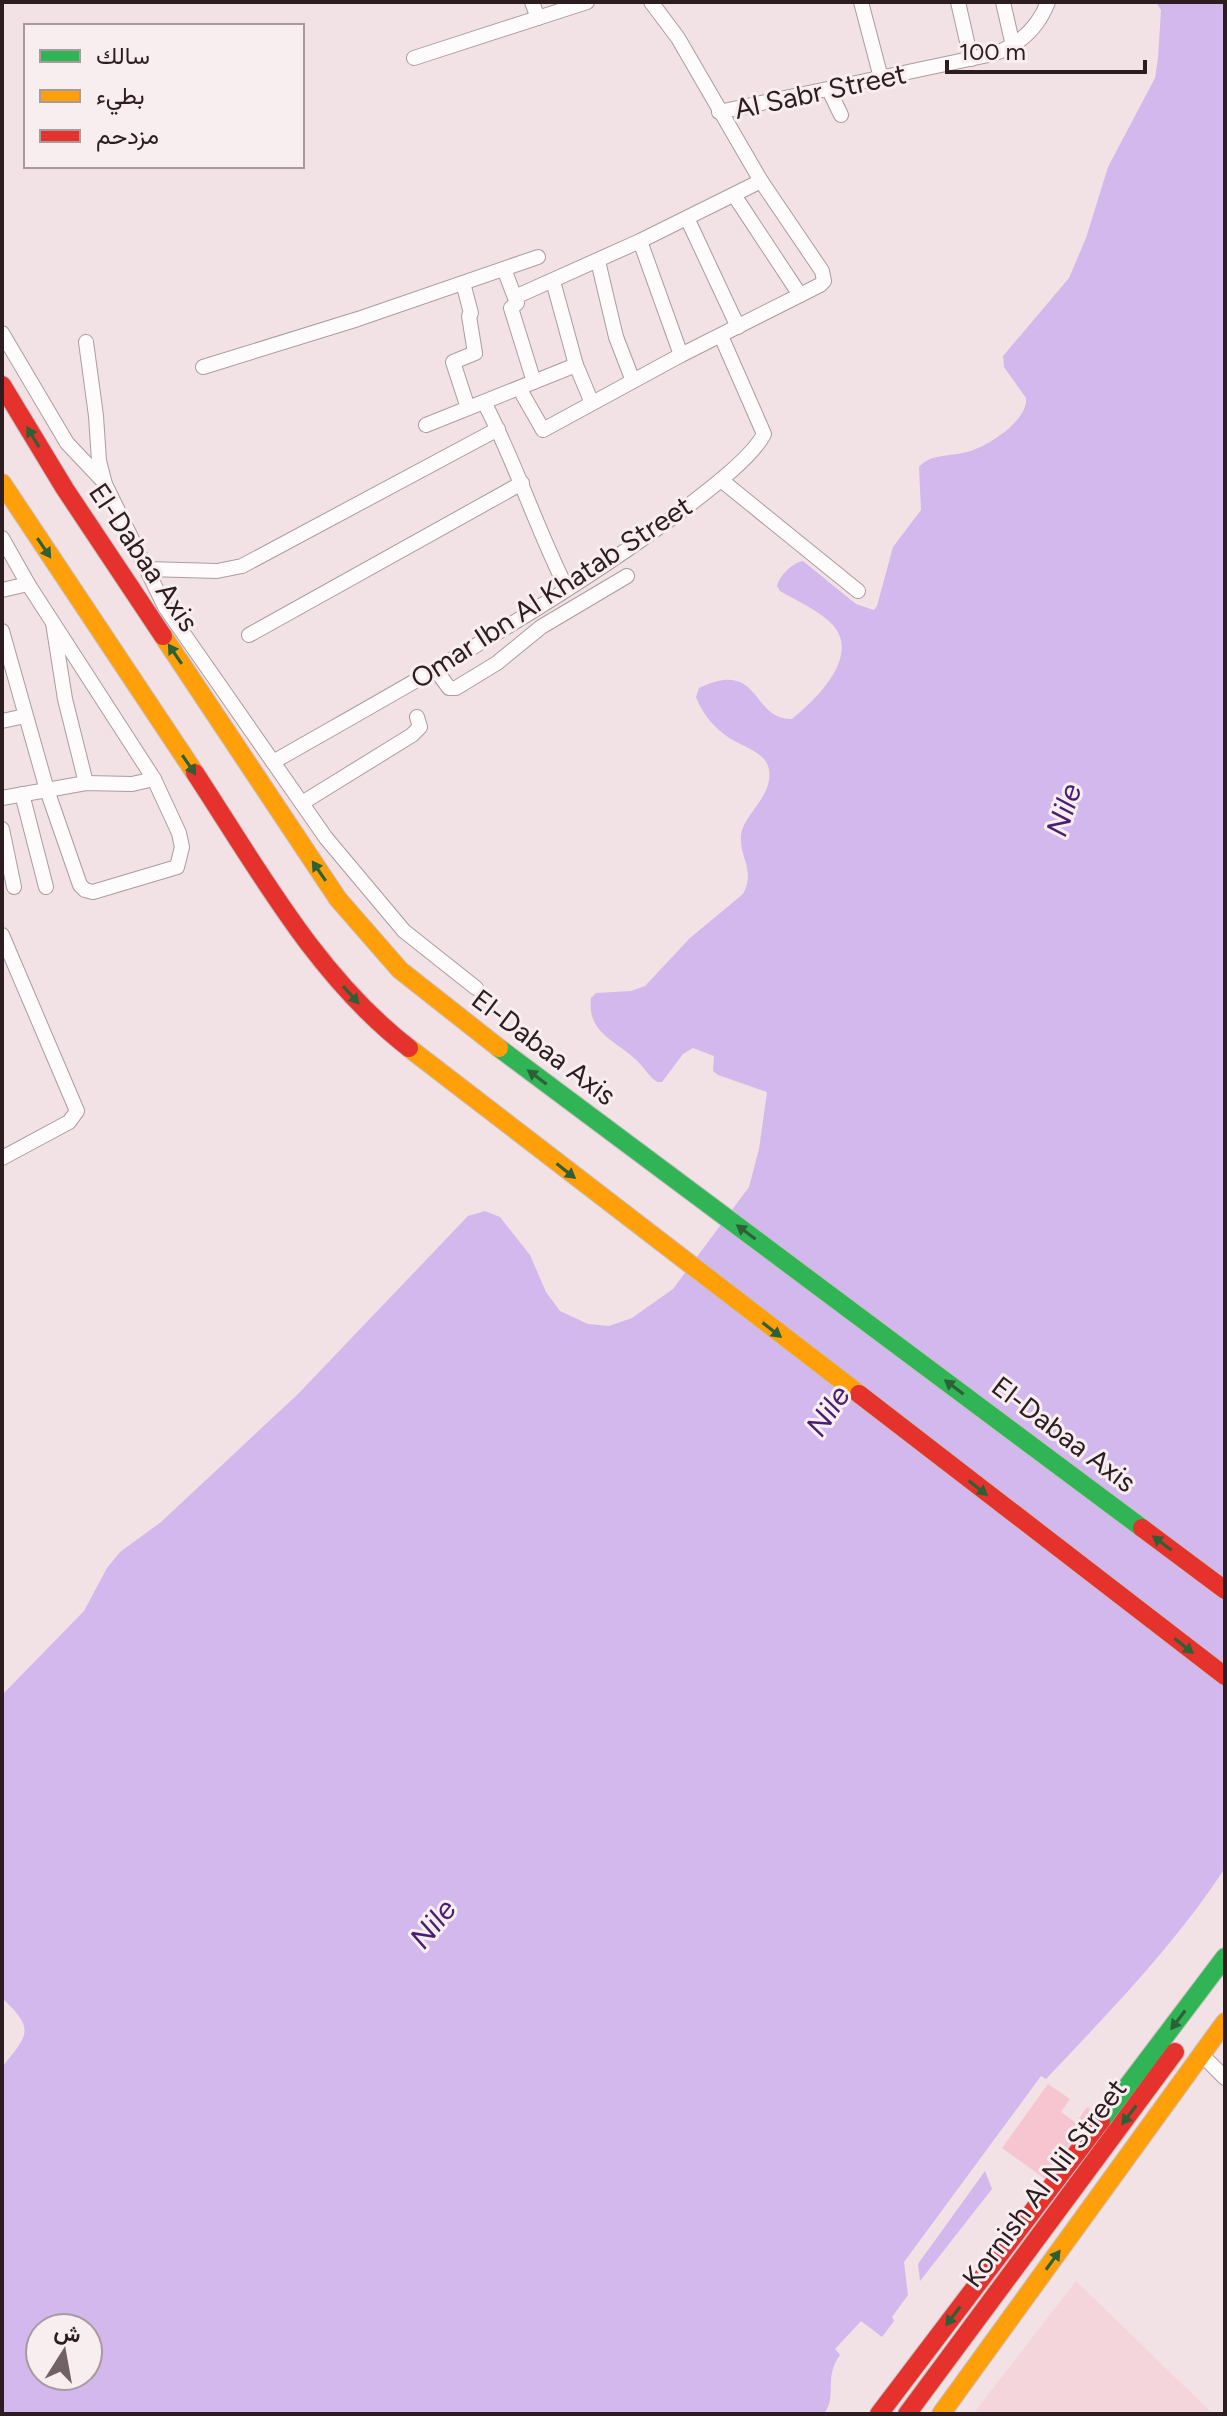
<svg xmlns="http://www.w3.org/2000/svg" width="1227" height="2416" font-family="Figtree,Vazirmatn,sans-serif">
<style>
.built{fill:#f5d5dc}
.grass{fill:#f6c5d0}
.water{fill:#d2b8ed;fill-rule:evenodd}
.lines{fill:none;stroke-linecap:round;stroke-linejoin:round}
.street-casing{stroke:#aa9c9f;stroke-width:16}
.fast-casing{stroke:#c8bfc0;stroke-width:20}
.slow-casing{stroke:#c8bfc0;stroke-width:20}
.jam-casing{stroke:#c8bfc0;stroke-width:20}
.street{stroke:#fdfbfb;stroke-width:14}
.fast{stroke:#30b455;stroke-width:18}
.slow{stroke:#ff9f0a;stroke-width:18}
.jam{stroke:#e5322d;stroke-width:18}
.oneway{fill:#2e6038}
.labels{text-anchor:middle;stroke-width:6;stroke-linejoin:round;paint-order:stroke}
.street-label{font-size:28px;fill:#2d1c20;stroke:#f8eef0}
.water-label{font-size:30px;font-style:italic;fill:#491e72;stroke:#f8eef0}
</style>
<rect width="100%" height="100%" fill="#f2e2e5"/>
<polygon class="built" points="1076,2281 1213,2414 973,2414"/>
<polygon class="grass" points="1048,2084 1070,2099 1061,2112 1076,2123 1087,2107 1093,2111 1045,2179 1002,2148"/>
<g class="water">
<path d="M1156 2H1225V1868C1174 1946 1110 2011 1046 2079L1041 2076 904 2262 908 2295 892 2317 894 2321 882 2337 861 2321 835 2349 840 2355C823 2378 838 2395 824 2414H2V2067C29 2034 35 2029 2 1998V1695L84 1611 107 1568 120 1552 161 1522 298 1394 468 1216 485 1211 500 1217 530 1255 546 1292 560 1311 588 1324 609 1326 632 1318 673 1289 749 1187 759 1149 767 1092 718 1075 713 1071 714 1056 693 1048 683 1054 662 1082H657C647 1075 643 1065 634 1058 613 1039 587 1032 591 998L596 993 631 991 645 986 690 938 743 894C756 870 739 858 741 835 743 817 766 801 769 780 773 754 749 750 731 739 715 729 703 715 696 697L699 688C762 658 750 720 792 719 815 700 861 657 833 625 820 611 797 601 780 591L777 586C780 575 792 563 803 561L856 604 874 610 877 606 893 547 921 510 919 467C932 453 949 457 967 452 987 447 1028 421 1026 398L1004 367 1003 356 1069 278 1086 238 1108 167 1155 78 1158 58 1161 10ZM40 2328H88V2376H40Z"/>
<polygon points="985,2171 992,2189 920,2281 918,2264"/>
</g>
<g class="lines">
<defs>
<g id="street">
<polyline points="532,2 538,18"/>
<polyline points="861,2 881,78"/>
<polyline points="958,2 971,59"/>
<polyline points="1003,2 1013,46"/>
<polyline points="414,58 587,2"/>
<polyline points="829,90 841,115"/>
<path d="M719 112 993 54C1020 45 1038 28 1048 2"/>
<polyline points="734,195 800,295"/>
<polyline points="687,218 738,327"/>
<polyline points="640,241 681,355"/>
<polyline points="598,261 616,337 633,381"/>
<polyline points="504,269 517,303 511,308 534,382"/>
<polyline points="553,281 576,365 592,403"/>
<polyline points="463,283 471,313 469,316 475,353 453,362 468,408"/>
<polyline points="515,297 640,241 761,181"/>
<polyline points="2,333 67,443 102,480"/>
<polyline points="86,342 96,416 99,461 105,484 165,607 326,838 404,931 476,988"/>
<polyline points="203,367 358,319 538,257"/>
<polyline points="519,388 543,430 681,355 820,285 824,281 822,271 761,181 678,38 651,2"/>
<path d="M484 402C516 463 536 528 567 589"/>
<polyline points="426,425 576,365"/>
<polyline points="721,480 858,591"/>
<polyline points="2,538 28,584 154,779 179,833 182,847 177,867 93,892 85,890 80,885 47,790 2,631"/>
<polyline points="147,569 217,571 242,566 498,429"/>
<polyline points="2,590 28,584"/>
<polyline points="53,623 65,699 86,783"/>
<polyline points="249,635 522,483"/>
<polyline points="436,670 449,688 456,688 497,663 541,627 627,576"/>
<polyline points="2,721 25,716"/>
<path d="M273 762C413 682 555 605 684 509 706 492 752 458 764 434L721 336"/>
<polyline points="22,794 46,887"/>
<polyline points="2,798 86,783 132,784 154,779"/>
<polyline points="302,803 412,735 420,727 417,717"/>
<polyline points="2,829 14,887"/>
<polyline points="2,935 77,1111 69,1122 2,1158"/>
<polyline points="1202,2055 1225,2078"/>
</g>
<g id="fast">
<polyline points="499,1048 1142,1528"/>
<polyline points="1101,2121 1225,1957"/>
</g>
<g id="slow">
<polyline points="2,483 195,773"/>
<polyline points="163,636 338,899 400,970 499,1048"/>
<polyline points="409,1048 859,1394"/>
<polyline points="941,2414 1225,2022"/>
</g>
<g id="jam">
<polyline points="2,385 65,489 163,636"/>
<path d="M195 773C258 869 317 977 409 1048"/>
<polyline points="859,1394 1225,1676"/>
<polyline points="1142,1528 1225,1590"/>
<polyline points="879,2414 1101,2121"/>
<polyline points="907,2414 1175,2052"/>
</g>
</defs>
<use href="#street" class="street-casing"/>
<use href="#fast" class="fast-casing"/>
<use href="#slow" class="slow-casing"/>
<use href="#jam" class="jam-casing"/>
<use href="#street" class="street"/>
<use href="#fast" class="fast"/>
<use href="#slow" class="slow"/>
<use href="#jam" class="jam"/>
</g>
<defs><path id="oneway-solid" d="M-6-.8H1V-3.2L6.5 0L1 3.2V.8H-6Z" transform="scale(2)"/></defs>
<g class="oneway">
<use href="#oneway-solid" transform="translate(33 437) rotate(-121)"/>
<use href="#oneway-solid" transform="translate(44 548) rotate(56)"/>
<use href="#oneway-solid" transform="translate(175 654) rotate(-124)"/>
<use href="#oneway-solid" transform="translate(189 765) rotate(56)"/>
<use href="#oneway-solid" transform="translate(319 871) rotate(-124)"/>
<use href="#oneway-solid" transform="translate(351 995) rotate(48)"/>
<use href="#oneway-solid" transform="translate(537 1077) rotate(-143)"/>
<use href="#oneway-solid" transform="translate(566 1171) rotate(38)"/>
<use href="#oneway-solid" transform="translate(746 1232) rotate(-143)"/>
<use href="#oneway-solid" transform="translate(772 1330) rotate(38)"/>
<use href="#oneway-solid" transform="translate(954 1387) rotate(-143)"/>
<use href="#oneway-solid" transform="translate(978 1488) rotate(38)"/>
<use href="#oneway-solid" transform="translate(1162 1543) rotate(-143)"/>
<use href="#oneway-solid" transform="translate(1184 1646) rotate(38)"/>
<use href="#oneway-solid" transform="translate(1178 2020) rotate(127)"/>
<use href="#oneway-solid" transform="translate(1129 2115) rotate(127)"/>
<use href="#oneway-solid" transform="translate(1053 2260) rotate(-54)"/>
<use href="#oneway-solid" transform="translate(953 2316) rotate(127)"/>
</g>
<g class="labels">
<g class="street-label">
<text transform="translate(820 91) rotate(-12)" y="10">Al Sabr Street</text>
<text transform="translate(144 557) rotate(56)" y="10">El-Dabaa Axis</text>
<text transform="translate(551 592) rotate(-33)" y="10">Omar Ibn Al Khatab Street</text>
<text transform="translate(544 1047) rotate(37)" y="10">El-Dabaa Axis</text>
<text transform="translate(1064 1434) rotate(37)" y="10">El-Dabaa Axis</text>
<text transform="translate(1044 2183) rotate(-53)" y="10">Kornish Al Nil Street</text>
</g>
<g class="water-label">
<text transform="translate(1064 810) rotate(-72)" y="10">Nile</text>
<text transform="translate(828 1411) rotate(-56)" y="10">Nile</text>
<text transform="translate(433 1924) rotate(-51)" y="10">Nile</text>
</g>
</g>
<rect width="1227" height="2416" fill="none" stroke="#2d1c20" stroke-width="8"/>
<rect x="24" y="24" width="280" height="144" fill="#f8eef0" stroke="#a79a9d" stroke-width="2"/>
<rect x="40" y="50" width="40" height="12" fill="#30b455" stroke="#a79a9d" stroke-width="2"/>
<text x="96" y="64" font-size="24" fill="#2d1c20">سالك</text>
<rect x="40" y="90" width="40" height="12" fill="#ff9f0a" stroke="#a79a9d" stroke-width="2"/>
<text x="96" y="104" font-size="24" fill="#2d1c20">بطيء</text>
<rect x="40" y="130" width="40" height="12" fill="#e5322d" stroke="#a79a9d" stroke-width="2"/>
<text x="96" y="144" font-size="24" fill="#2d1c20">مزدحم</text>
<g transform="translate(64 2352) rotate(11)"><circle r="38" fill="#f8eef0" stroke="#a79a9d" stroke-width="2"/>
<path d="M0-6L14 30L0 20L-14 30Z" fill="#726165"/>
<text y="-12" font-size="22" font-weight="bold" text-anchor="middle" fill="#2d1c20">ش</text>
</g>
<path d="M947 60v12h198v-12" fill="none" stroke="#2d1c20" stroke-width="4"/>
<text x="959" y="60" font-size="24" fill="#2d1c20" stroke="#f8eef0" stroke-width="6" paint-order="stroke">100 m</text>
</svg>
